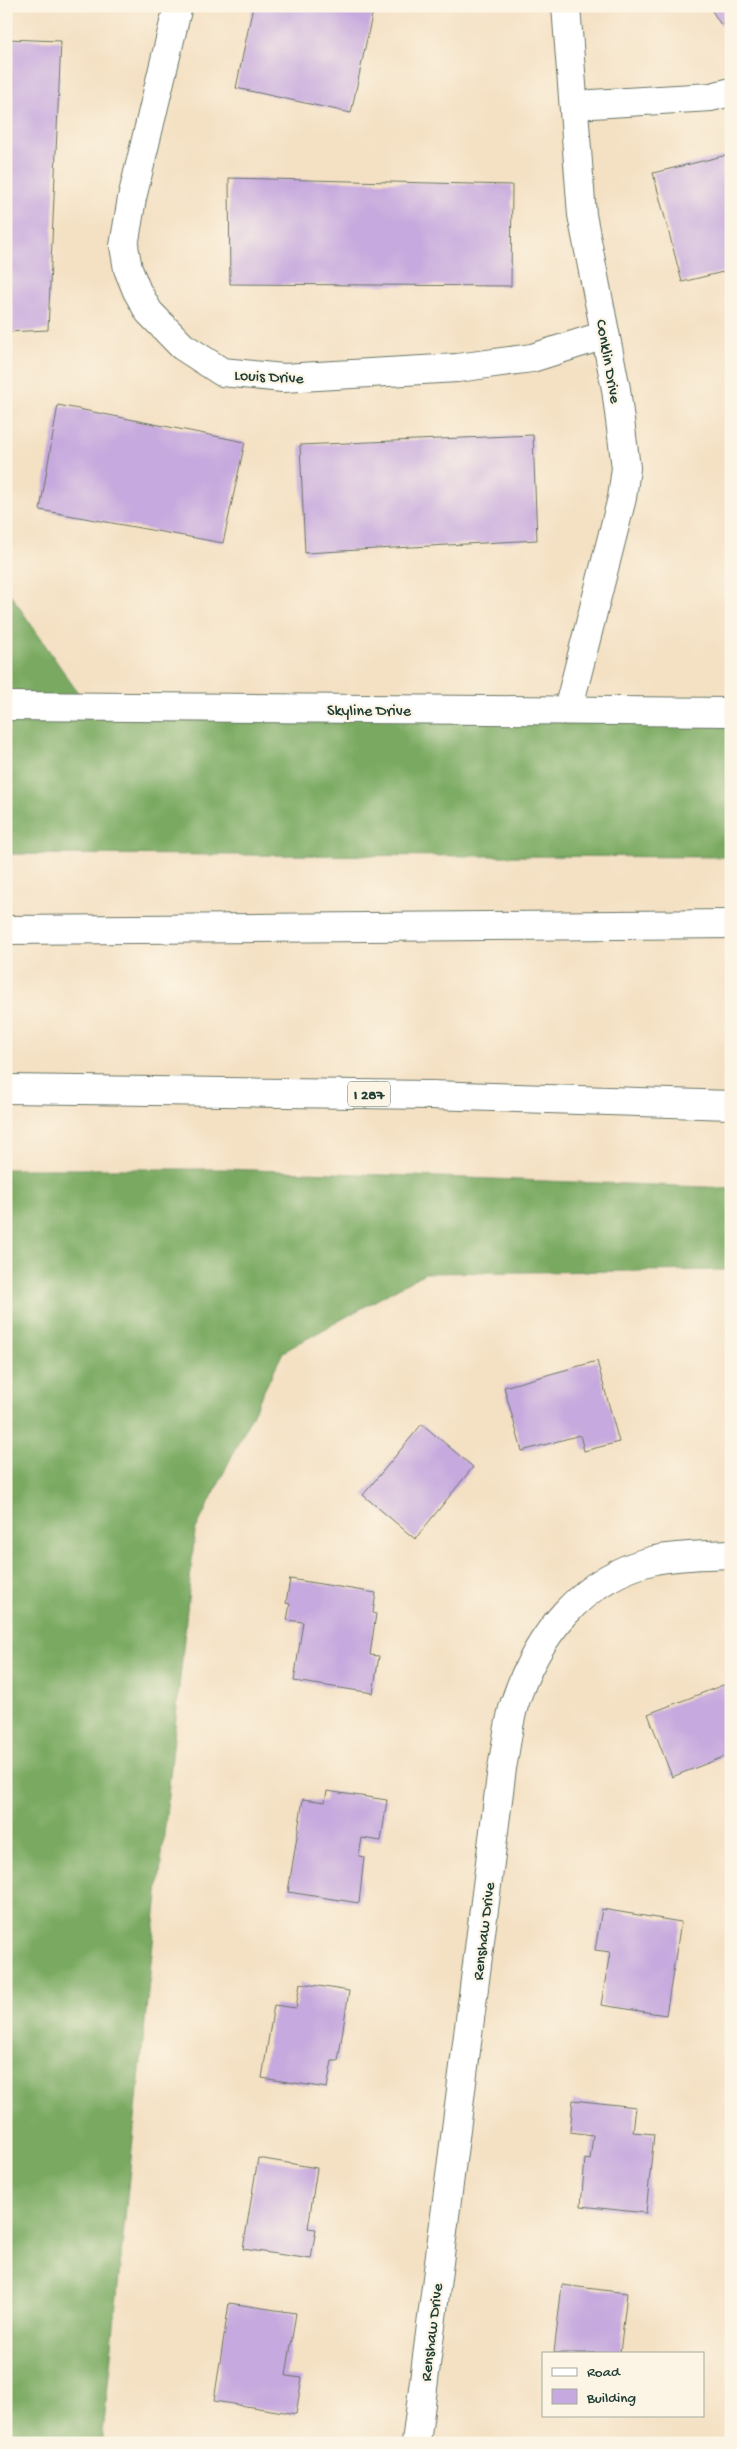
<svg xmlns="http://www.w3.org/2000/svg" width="737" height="2449" font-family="'Gochi Hand',sans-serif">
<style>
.forest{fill:#7aaa62;stroke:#4c744b}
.building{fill:#c6a9de}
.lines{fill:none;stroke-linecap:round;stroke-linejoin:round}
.minor-casing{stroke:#6a7666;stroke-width:30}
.motorway-casing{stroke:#6a7666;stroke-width:30}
.minor{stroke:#fff;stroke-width:28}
.motorway{stroke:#fff;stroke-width:28}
.labels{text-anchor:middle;stroke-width:4.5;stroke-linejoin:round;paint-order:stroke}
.shield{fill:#fcf5e5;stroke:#617469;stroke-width:1}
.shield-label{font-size:15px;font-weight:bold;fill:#1f3d34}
.street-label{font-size:16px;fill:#1f3d34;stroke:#fcf5e5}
</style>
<rect width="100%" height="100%" fill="#fcf5e5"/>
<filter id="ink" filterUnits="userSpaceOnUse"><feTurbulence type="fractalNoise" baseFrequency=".02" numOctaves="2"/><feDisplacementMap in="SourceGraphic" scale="10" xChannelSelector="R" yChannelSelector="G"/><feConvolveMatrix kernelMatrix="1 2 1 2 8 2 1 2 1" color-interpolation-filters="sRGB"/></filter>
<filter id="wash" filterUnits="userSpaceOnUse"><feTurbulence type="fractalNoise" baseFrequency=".0096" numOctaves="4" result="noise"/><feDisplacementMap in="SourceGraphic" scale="20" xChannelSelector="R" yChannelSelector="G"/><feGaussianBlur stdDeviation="1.12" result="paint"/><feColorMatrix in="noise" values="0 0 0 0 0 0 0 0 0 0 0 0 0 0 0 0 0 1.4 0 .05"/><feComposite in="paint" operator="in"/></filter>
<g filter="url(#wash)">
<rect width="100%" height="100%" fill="#f4e1c4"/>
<g class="forest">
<polygon points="6,588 87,706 731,714 731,857 6,854"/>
<polygon points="6,1169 226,1169 731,1188 731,1270 425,1273 283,1352 195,1531 102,2443 6,2443"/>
</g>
<g id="blocks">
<g class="building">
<polygon points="253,6 374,6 351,113 236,88"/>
<polygon points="709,6 731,6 731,19 721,25"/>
<polygon points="6,39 61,41 48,330 6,332"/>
<polygon points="731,154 731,270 682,282 653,173"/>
<polygon points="229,178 512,185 511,286 230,284"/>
<polygon points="58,405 245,442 223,543 40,510"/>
<polygon points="533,435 537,540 305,553 300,445"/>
<polygon points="597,1361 619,1442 584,1451 580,1435 522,1451 504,1387"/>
<polygon points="729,1393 731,1393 731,1454 727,1454"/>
<polygon points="422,1424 473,1467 415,1539 363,1495"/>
<polygon points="290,1579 376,1593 373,1613 376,1614 370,1655 379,1656 373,1693 294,1681 303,1622 287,1620 290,1604 286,1603"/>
<polygon points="731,1682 731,1754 672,1777 648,1714"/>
<polygon points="327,1791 387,1800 381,1841 362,1838 359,1856 364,1857 359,1903 288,1892 303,1799 325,1802"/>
<polygon points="602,1909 681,1922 666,2015 601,2005 610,1952 595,1950"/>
<polygon points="300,1983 349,1991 338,2061 332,2061 327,2088 262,2078 274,2005 296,2008"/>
<polygon points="573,2100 636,2107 633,2132 654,2134 646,2213 581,2206 585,2159 590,2160 593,2135 570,2132"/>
<polygon points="258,2158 317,2168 308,2228 316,2229 311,2259 243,2249"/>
<polygon points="562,2285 627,2293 620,2353 554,2353"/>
<polygon points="229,2303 296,2313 286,2376 302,2378 296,2414 214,2401"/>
</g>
</g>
</g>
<g filter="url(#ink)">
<use href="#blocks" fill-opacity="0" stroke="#6a7666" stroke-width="1"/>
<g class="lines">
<defs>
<g id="minor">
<polyline points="178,6 132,198 124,246 128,269 137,291 149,312 182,346 222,372 283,378 457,368 532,358 605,335"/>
<polyline points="566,6 582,215 616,389 626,468 622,498 568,710"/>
<polyline points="575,105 711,97 731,92"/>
<polyline points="6,706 731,712"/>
<path d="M416 2443 502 1768C506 1748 508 1725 514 1705 536 1636 582 1577 655 1560 680 1555 706 1555 731 1554"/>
</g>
<g id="motorway">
<polyline points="6,930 731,924"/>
<polyline points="6,1089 430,1095 731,1105"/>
</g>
</defs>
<use href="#minor" class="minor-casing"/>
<use href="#motorway" class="motorway-casing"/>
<use href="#minor" class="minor"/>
<use href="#motorway" class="motorway"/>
</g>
</g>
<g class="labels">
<rect class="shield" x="348" y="1081.5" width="42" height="25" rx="4"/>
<g class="shield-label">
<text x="369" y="1099">I 287</text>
</g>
<g class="street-label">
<text transform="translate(610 361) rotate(80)" y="6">Conklin Drive</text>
<text transform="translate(269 375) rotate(3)" y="6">Louis Drive</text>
<text x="369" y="715">Skyline Drive</text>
<text transform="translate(482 1931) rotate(-83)" y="6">Renshaw Drive</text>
<text transform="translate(430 2332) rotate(-83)" y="6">Renshaw Drive</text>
</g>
</g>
<rect width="737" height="2449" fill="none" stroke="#fcf5e5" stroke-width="25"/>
<rect x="542" y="2352" width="162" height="65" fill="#fcf5e5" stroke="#a4ab9e"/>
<rect x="552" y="2368" width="25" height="8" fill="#ffffff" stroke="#a4ab9e"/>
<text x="587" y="2376" font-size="15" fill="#1f3d34">Road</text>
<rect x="552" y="2389" width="25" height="15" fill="#c6a9de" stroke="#a4ab9e"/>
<text x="587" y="2402" font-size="15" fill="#1f3d34">Building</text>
</svg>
